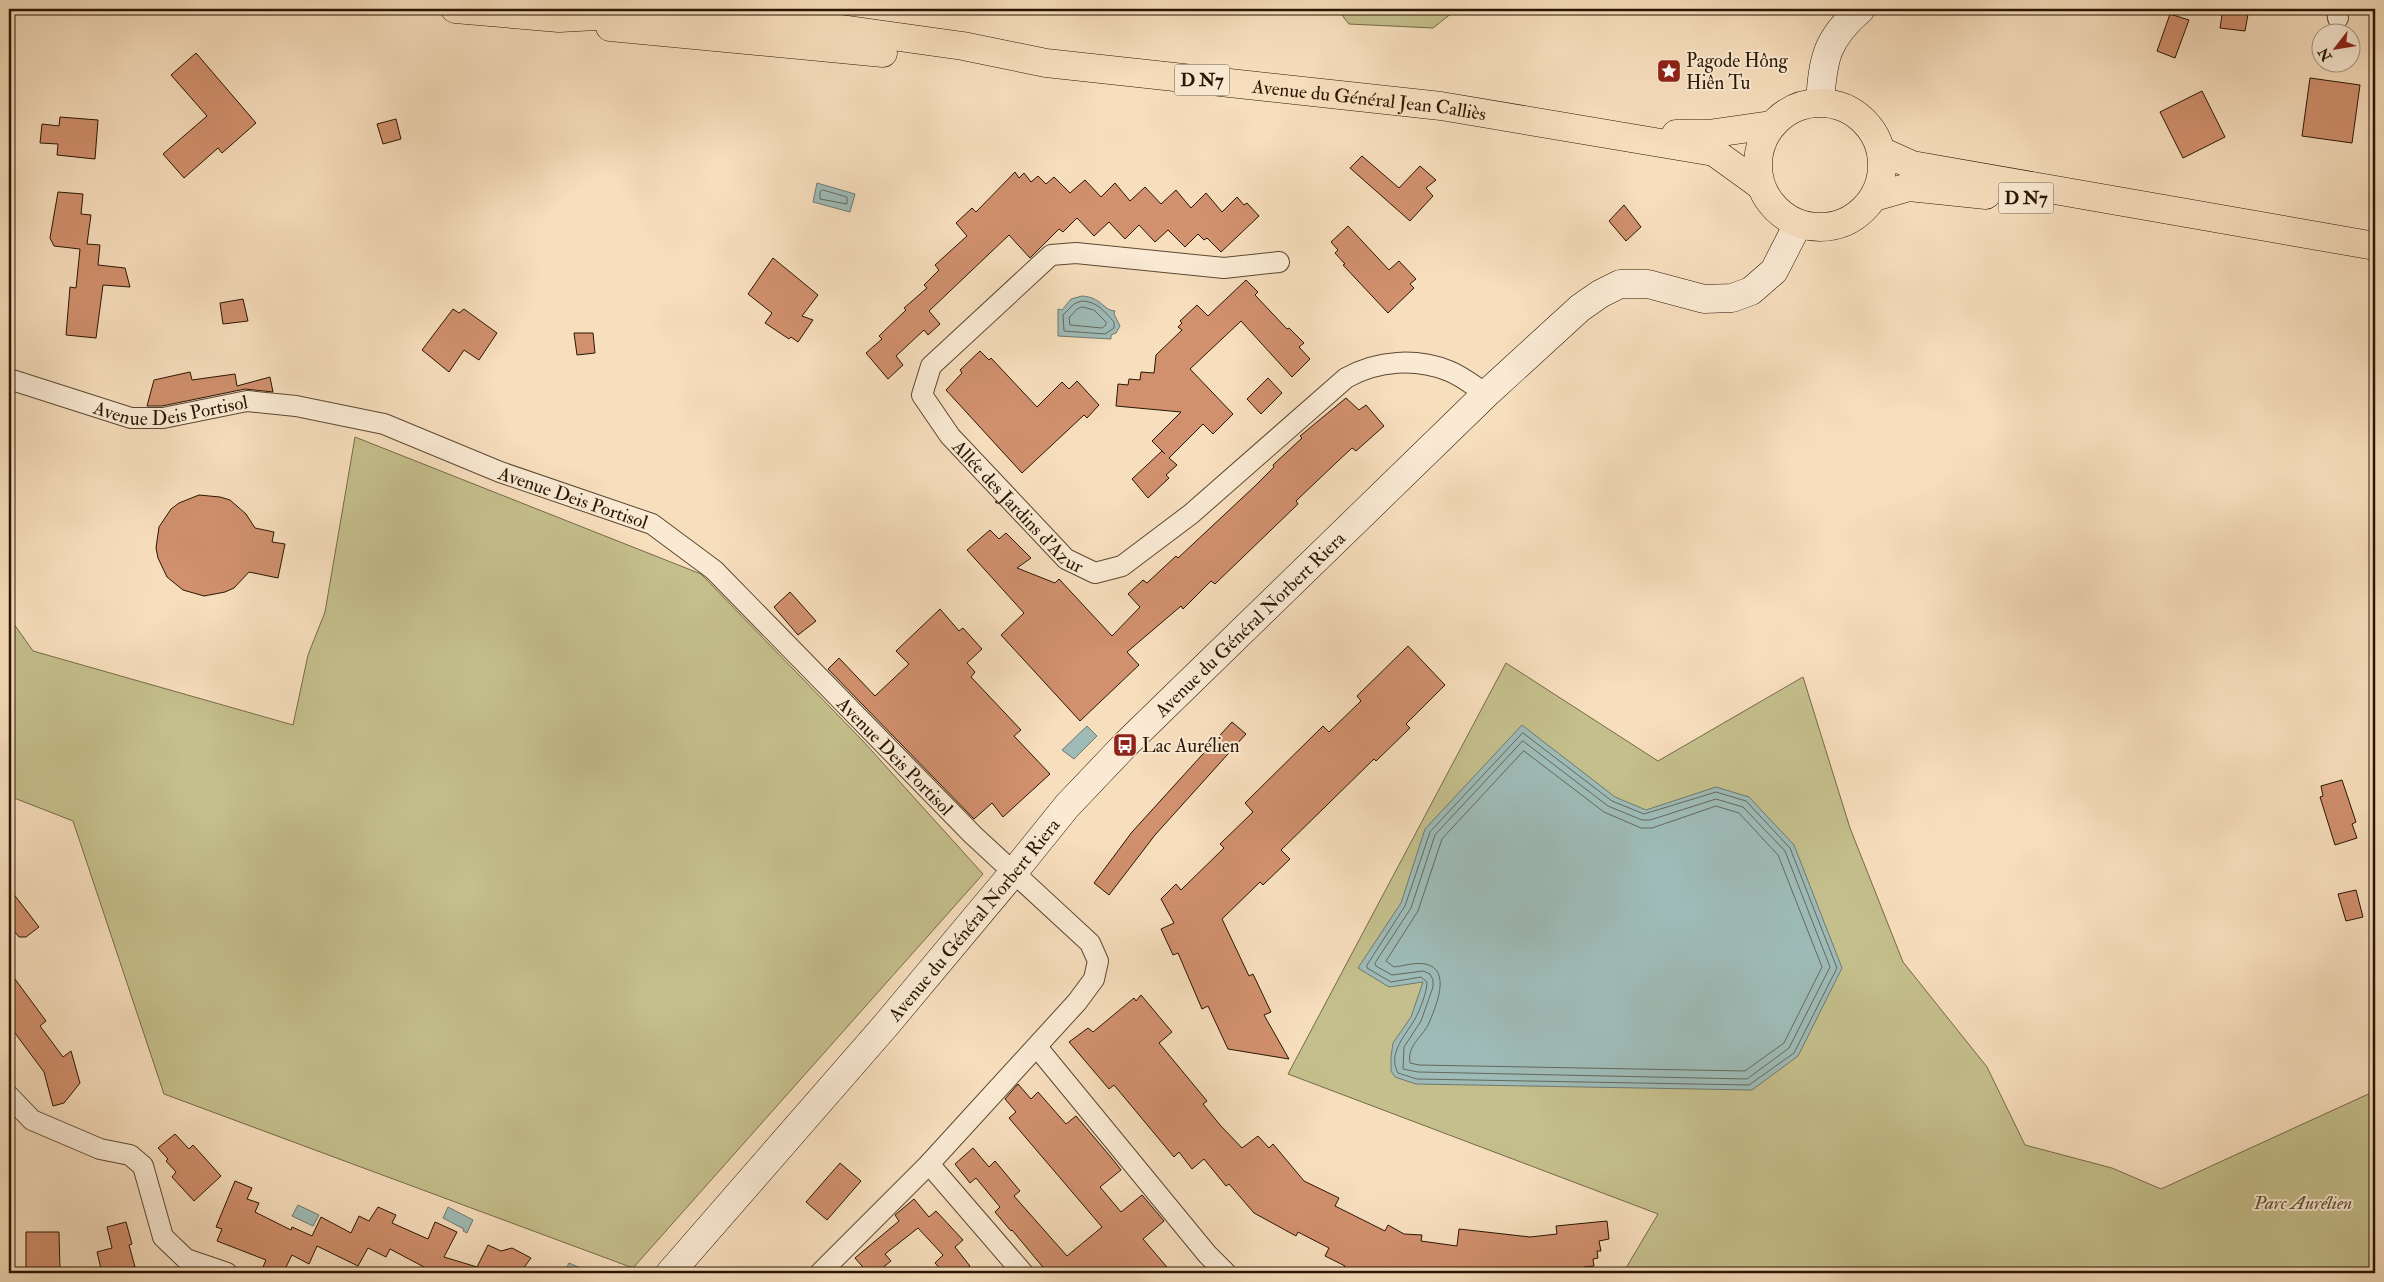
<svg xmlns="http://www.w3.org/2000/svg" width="2384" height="1282" font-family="'IM FELL Double Pica',serif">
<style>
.green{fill:#c4bf8c;stroke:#766a47}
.water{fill:#9ebbb7;stroke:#6f796f}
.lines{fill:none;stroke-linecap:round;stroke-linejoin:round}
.shore{stroke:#64685c;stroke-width:1}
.building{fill:#d1906e;stroke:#291602}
.street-casing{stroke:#5c4831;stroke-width:22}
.secondary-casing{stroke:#291602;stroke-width:29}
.primary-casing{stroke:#291602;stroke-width:29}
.street{stroke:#faead4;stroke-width:20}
.secondary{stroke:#faead4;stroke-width:28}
.primary{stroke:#f7debd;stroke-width:28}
.labels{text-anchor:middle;stroke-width:4;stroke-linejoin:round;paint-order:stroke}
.shield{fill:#faead4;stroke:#685641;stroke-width:1}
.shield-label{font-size:18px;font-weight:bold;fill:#291602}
.poi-label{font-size:19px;fill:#291602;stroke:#faead4;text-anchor:start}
.street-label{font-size:19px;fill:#291602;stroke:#faead4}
.park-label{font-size:19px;font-style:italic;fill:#5f5132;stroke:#faead4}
</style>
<rect width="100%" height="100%" fill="#f7debd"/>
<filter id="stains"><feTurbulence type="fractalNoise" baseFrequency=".004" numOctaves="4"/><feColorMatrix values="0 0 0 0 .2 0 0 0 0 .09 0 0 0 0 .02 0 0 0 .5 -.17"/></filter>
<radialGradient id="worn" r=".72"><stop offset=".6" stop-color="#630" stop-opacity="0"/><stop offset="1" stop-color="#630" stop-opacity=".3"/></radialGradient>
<g class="green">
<polygon points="1337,9 1457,9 1433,28 1349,24"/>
<polygon points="355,437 701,574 863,741 983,874 633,1268 164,1094 73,821 9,796 9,617 33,651 293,725 308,655 325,612"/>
<polygon points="1506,663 1658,761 1803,677 1850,828 1903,962 1987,1067 2025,1145 2112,1168 2161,1189 2375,1091 2375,1273 1623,1273 1658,1214 1288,1074"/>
</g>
<g class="water">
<polygon points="817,183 855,194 850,212 813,202"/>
<path d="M1082 296C1101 297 1103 310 1115 311L1114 314 1120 326 1116 333 1111 335V339L1058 336V309L1062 310 1071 299Z"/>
<polygon points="1522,725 1615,797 1646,810 1716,787 1749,797 1794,845 1842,968 1798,1056 1752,1090 1416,1084 1395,1077 1391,1071 1391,1057 1393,1043 1411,1017 1423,982 1389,987 1358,968 1401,903 1425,829"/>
<polygon points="1087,726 1097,736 1074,759 1062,750"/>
<polygon points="298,1205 319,1215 313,1226 292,1216"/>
<polygon points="448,1207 473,1220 467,1233 463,1231 464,1229 443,1218"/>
<polygon points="569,1263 592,1273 564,1273"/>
</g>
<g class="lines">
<g class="shore">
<polygon points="823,190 847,197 847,204 820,199 820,192"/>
<path d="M1082 301C1097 301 1105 312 1114 322V328L1105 334 1064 331 1063 315 1074 304Z"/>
<polygon points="1083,307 1094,310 1106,322 1106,325 1102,328 1070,325 1069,318 1077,309"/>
<path d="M1523 733 1612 801 1644 814 1716 792 1746 801 1790 848 1837 968 1794 1053 1749 1085 1417 1079 1398 1073C1387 1053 1406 1035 1415 1019 1420 1010 1427 992 1427 982L1421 977 1391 982 1367 968V965L1405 906 1430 832Z"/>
<polygon points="1523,741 1608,806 1642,820 1650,820 1716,799 1743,807 1785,851 1830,967 1789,1048 1747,1079 1418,1072 1403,1069 1404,1047 1421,1021 1433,987 1433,980 1430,974 1423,971 1392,975 1376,966 1375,963 1411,908 1435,835"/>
<path d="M1524 751 1604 812 1641 828H1652L1716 806 1739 813 1778 855 1822 967 1784 1043 1745 1071 1419 1065 1410 1063C1407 1046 1421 1038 1428 1025 1435 1009 1453 969 1425 964 1415 962 1403 966 1394 967L1386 961 1418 911 1442 839Z"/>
</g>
</g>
<g class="building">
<polygon points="2223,9 2249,9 2245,31 2220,28"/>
<polygon points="2170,14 2189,20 2175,58 2157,51"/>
<polygon points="196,53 256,123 222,153 218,148 184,178 163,154 207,116 171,75"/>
<polygon points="2310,78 2360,85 2352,143 2302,136"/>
<polygon points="2202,91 2225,137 2183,158 2160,112"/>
<polygon points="60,117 98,120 95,159 57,155 58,144 40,143 42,124 59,126"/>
<polygon points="396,119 401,139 383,144 377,124"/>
<polygon points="1362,156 1399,188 1420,166 1436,180 1426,188 1433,196 1410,221 1350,168"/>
<polygon points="1015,172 1019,178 1024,173 1031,182 1038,176 1046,184 1054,177 1070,193 1085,180 1101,197 1115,183 1130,201 1145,187 1161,204 1176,190 1191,208 1206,193 1222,212 1237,197 1244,205 1247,203 1259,216 1221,252 1207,238 1204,240 1198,234 1185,247 1168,230 1155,242 1139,225 1125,239 1109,222 1094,236 1077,218 1063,232 1059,229 1030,258 1009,235 929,311 940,324 928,335 924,330 896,356 903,365 888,379 866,353 882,339 879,336 906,310 904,308 927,288 924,285 939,270 935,265 967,236 956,223 972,208 976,212"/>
<polygon points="58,192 83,194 81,214 91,215 87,244 100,245 98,265 125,268 130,287 103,285 96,338 66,335 70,287 76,288 80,249 54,246 50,238"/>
<polygon points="1624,205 1641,227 1626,241 1609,221"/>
<polygon points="1348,226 1389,270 1399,261 1416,279 1410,284 1414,288 1388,313 1343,265 1345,264 1335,253 1338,250 1331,242"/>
<polygon points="773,258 818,295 802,316 813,320 798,342 791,337 789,339 765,323 772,313 748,294"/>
<polygon points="1246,280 1258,292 1255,295 1287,329 1289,328 1304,343 1299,347 1310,359 1292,377 1241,321 1190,369 1233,414 1213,434 1203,424 1169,458 1177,465 1166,475 1169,478 1148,498 1132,479 1162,451 1165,454 1152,441 1181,412 1116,406 1118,384 1128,385 1129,379 1140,380 1141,372 1154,373 1156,355 1182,330 1178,327 1182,323 1180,321 1197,305 1208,316"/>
<polygon points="243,299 248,321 223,324 220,303"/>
<polygon points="453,309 459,313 464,309 497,333 479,360 464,350 449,372 422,350"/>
<polygon points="574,333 593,333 595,353 577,355"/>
<polygon points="980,351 989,360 991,358 1037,407 1062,382 1069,389 1077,381 1099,405 1087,418 1084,415 1022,473 946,390 962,373 960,370"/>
<polygon points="190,372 192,380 235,374 237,386 270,377 273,392 245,389 162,406 147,406 154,380"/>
<polygon points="1268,378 1282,393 1261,414 1247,399"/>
<polygon points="1346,398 1359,410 1366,405 1384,426 1356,451 1352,448 1338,461 1296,501 1298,504 1215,584 1211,581 1183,609 1181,606 1127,652 1139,665 1080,721 1001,635 1024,613 967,550 990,530 999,539 1006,533 1031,558 1017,568 1055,583 1059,579 1112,636 1140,607 1128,594 1143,580 1147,583 1176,556 1178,558 1255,486 1274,467 1273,465 1302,438 1300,436"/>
<polygon points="199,495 220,497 230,500 246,514 255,528 274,532 272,542 285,544 278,578 249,572 234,588 225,592 204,596 183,590 167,577 158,558 156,548 159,527 171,509 179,503"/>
<polygon points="790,592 816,621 798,635 774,607"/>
<polygon points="940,609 959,631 963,628 982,649 967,663 975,672 971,677 1021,730 1014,736 1050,774 1003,817 992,803 974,819 828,669 839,658 875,696 909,664 896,651"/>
<polygon points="1408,646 1445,685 1406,724 1410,728 1376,761 1374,759 1281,850 1290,859 1263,885 1260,882 1222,919 1249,976 1253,974 1271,1012 1264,1015 1289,1059 1228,1049 1208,1006 1202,1009 1178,953 1173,955 1161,929 1174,923 1161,899 1176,884 1181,890 1224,848 1220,844 1253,812 1245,803 1323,726 1329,732 1361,701 1357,696"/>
<polygon points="1232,722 1246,734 1155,835 1109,895 1094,883 1132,832"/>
<polygon points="2342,780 2356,822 2352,824 2357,838 2335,845 2320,797 2323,796 2321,786"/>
<polygon points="9,888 39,927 26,937 19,937 15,932 9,937"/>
<polygon points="2356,890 2363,917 2346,921 2338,894"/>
<polygon points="9,971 46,1021 40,1026 63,1057 71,1051 80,1083 64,1103 53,1106 44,1072 9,1025"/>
<polygon points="1141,995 1172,1032 1159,1043 1207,1101 1203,1104 1220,1125 1242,1148 1258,1136 1269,1148 1273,1144 1304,1181 1339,1198 1335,1206 1385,1231 1388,1225 1404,1234 1422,1235 1421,1241 1457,1246 1459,1229 1530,1237 1557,1234 1556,1226 1607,1221 1609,1239 1599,1241 1601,1251 1597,1251 1598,1258 1593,1259 1594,1266 1584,1267 1586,1273 1342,1273 1345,1266 1325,1256 1329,1248 1298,1232 1296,1236 1254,1213 1229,1184 1226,1186 1204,1159 1192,1169 1179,1152 1174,1157 1114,1085 1109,1089 1069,1042 1088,1028 1093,1032 1134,998 1136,1001"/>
<polygon points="1018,1084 1031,1099 1038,1092 1066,1124 1076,1116 1115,1162 1121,1170 1100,1187 1121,1212 1142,1195 1164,1221 1143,1239 1172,1273 1045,1273 1047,1272 1012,1230 1011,1231 995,1212 1000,1207 976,1178 970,1183 955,1164 973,1148 989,1167 995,1161 1020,1191 1014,1196 1067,1256 1102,1227 1009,1118 1016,1112 1005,1099"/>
<polygon points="175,1134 189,1149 193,1145 221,1176 194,1201 172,1177 176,1172 166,1161 168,1159 158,1148"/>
<polygon points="840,1163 861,1181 827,1220 806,1202"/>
<polygon points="235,1181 252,1188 247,1199 259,1203 255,1212 291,1230 292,1227 312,1236 321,1217 351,1233 359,1216 369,1221 378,1207 396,1215 392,1223 428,1239 435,1222 457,1232 444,1257 477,1267 488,1245 501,1251 512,1248 531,1258 520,1273 421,1273 424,1267 390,1249 386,1257 368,1248 358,1266 317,1246 309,1264 292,1255 283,1273 276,1273 263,1267 266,1260 217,1241 222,1229 216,1227"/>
<polygon points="914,1199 929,1217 936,1211 963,1240 955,1247 970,1266 961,1273 944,1273 935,1263 943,1255 918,1228 885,1254 891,1261 876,1273 868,1273 855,1258 899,1221 895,1215"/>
<polygon points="126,1222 132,1244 129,1245 135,1267 102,1273 97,1252 112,1248 107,1227"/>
<polygon points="26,1232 59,1232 60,1271 26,1272"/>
</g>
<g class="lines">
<defs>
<g id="street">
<polyline points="2337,9 2338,18"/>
<path id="s1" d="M1279 262 1224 268 1076 253 1051 255 931 366 922 395 950 436 1066 559 1095 573 1122 566 1191 514 1346 378C1378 360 1416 358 1449 371 1462 376 1474 386 1486 394"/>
<path id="s2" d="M9 379 131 418H163L247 401 296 406 384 424 500 472 652 524 714 570 973 835 1090 943 1098 961 1094 979 1077 1002 929 1164 820 1273"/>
<polyline points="1037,1047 1207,1254 1226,1273"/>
<polyline points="9,1096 32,1120 100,1149 130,1155 143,1166 163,1237 186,1259 227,1273"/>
<polyline points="929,1164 1023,1273"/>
</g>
<g id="secondary">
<path d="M1820 102C1823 59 1826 39 1861 9"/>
<path id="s3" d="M670 1273 886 1025 1013 873 1067 806 1125 745 1486 394 1580 308 1600 294 1620 284H1648L1704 299 1732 298 1751 291 1774 271 1798 224"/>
</g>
<g id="primary">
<path id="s4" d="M455 9 559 18 692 11 770 19 963 46 1046 63 1441 106 1714 152 1761 186"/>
<polyline points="610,27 883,53"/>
<circle cx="1820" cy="165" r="62"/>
<polyline points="1676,134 1708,134 1771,125"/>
<polyline points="1881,151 1912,165 2375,246"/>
<polyline points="1874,197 1909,187 1986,195"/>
</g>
</defs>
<use href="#street" class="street-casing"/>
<use href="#secondary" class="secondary-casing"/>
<use href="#primary" class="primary-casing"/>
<use href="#street" class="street"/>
<use href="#secondary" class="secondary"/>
<use href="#primary" class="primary"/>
</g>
<defs>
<symbol id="sight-square" viewBox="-11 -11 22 22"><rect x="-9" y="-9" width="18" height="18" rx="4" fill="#8f2418" stroke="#faead4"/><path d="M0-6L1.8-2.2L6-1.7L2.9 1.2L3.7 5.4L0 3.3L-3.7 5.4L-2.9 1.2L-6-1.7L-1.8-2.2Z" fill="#fff"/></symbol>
<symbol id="bus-square" viewBox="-11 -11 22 22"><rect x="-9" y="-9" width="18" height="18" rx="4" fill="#8f2418" stroke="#faead4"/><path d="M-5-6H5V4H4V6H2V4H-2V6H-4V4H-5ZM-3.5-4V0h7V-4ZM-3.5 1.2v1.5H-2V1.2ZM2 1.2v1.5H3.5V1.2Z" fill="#fff"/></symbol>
</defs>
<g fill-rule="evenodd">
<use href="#sight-square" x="1655" y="57" width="28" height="28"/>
<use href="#bus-square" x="1111" y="731" width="28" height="28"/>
</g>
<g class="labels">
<g class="shield">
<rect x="1174.5" y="64.5" width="55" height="31" rx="4"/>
<rect x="1998.5" y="182.5" width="55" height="31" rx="4"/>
</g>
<g class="shield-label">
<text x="1202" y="86">D N7</text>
<text x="2026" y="204">D N7</text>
</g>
<g class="poi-label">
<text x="1686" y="67">Pagode Hông<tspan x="1686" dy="22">Hiên Tu</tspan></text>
<text x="1142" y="752">Lac Aurélien</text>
</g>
<g class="street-label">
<text dy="7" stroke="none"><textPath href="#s4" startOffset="921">Avenue du Général Jean Calliès</textPath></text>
<text dy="7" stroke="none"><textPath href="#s2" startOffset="168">Avenue Deis Portisol</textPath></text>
<text dy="7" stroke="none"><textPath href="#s2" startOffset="588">Avenue Deis Portisol</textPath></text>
<text dy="7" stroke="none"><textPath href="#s1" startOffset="571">Allée des Jardins d'Azur</textPath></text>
<text dy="7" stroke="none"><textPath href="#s3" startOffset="871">Avenue du Général Norbert Riera</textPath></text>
<text dy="7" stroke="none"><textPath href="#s2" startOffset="1008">Avenue Deis Portisol</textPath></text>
<text dy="7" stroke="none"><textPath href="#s3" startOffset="466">Avenue du Général Norbert Riera</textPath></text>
</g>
<g class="park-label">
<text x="2303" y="1209">Parc Aurélien</text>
</g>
</g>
<rect width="2384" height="1282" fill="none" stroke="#f7debd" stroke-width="30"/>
<rect x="10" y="10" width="2364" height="1262" fill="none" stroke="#291602" stroke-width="2.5"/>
<rect x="15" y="15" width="2354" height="1252" fill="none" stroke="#291602"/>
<g transform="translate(2336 48) rotate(239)"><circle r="24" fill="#faead4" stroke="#a69580"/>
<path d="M0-4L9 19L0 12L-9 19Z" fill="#8f2418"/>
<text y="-8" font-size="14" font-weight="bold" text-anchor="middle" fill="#291602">N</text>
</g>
<rect width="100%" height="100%" filter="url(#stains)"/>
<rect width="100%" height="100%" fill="url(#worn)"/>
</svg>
